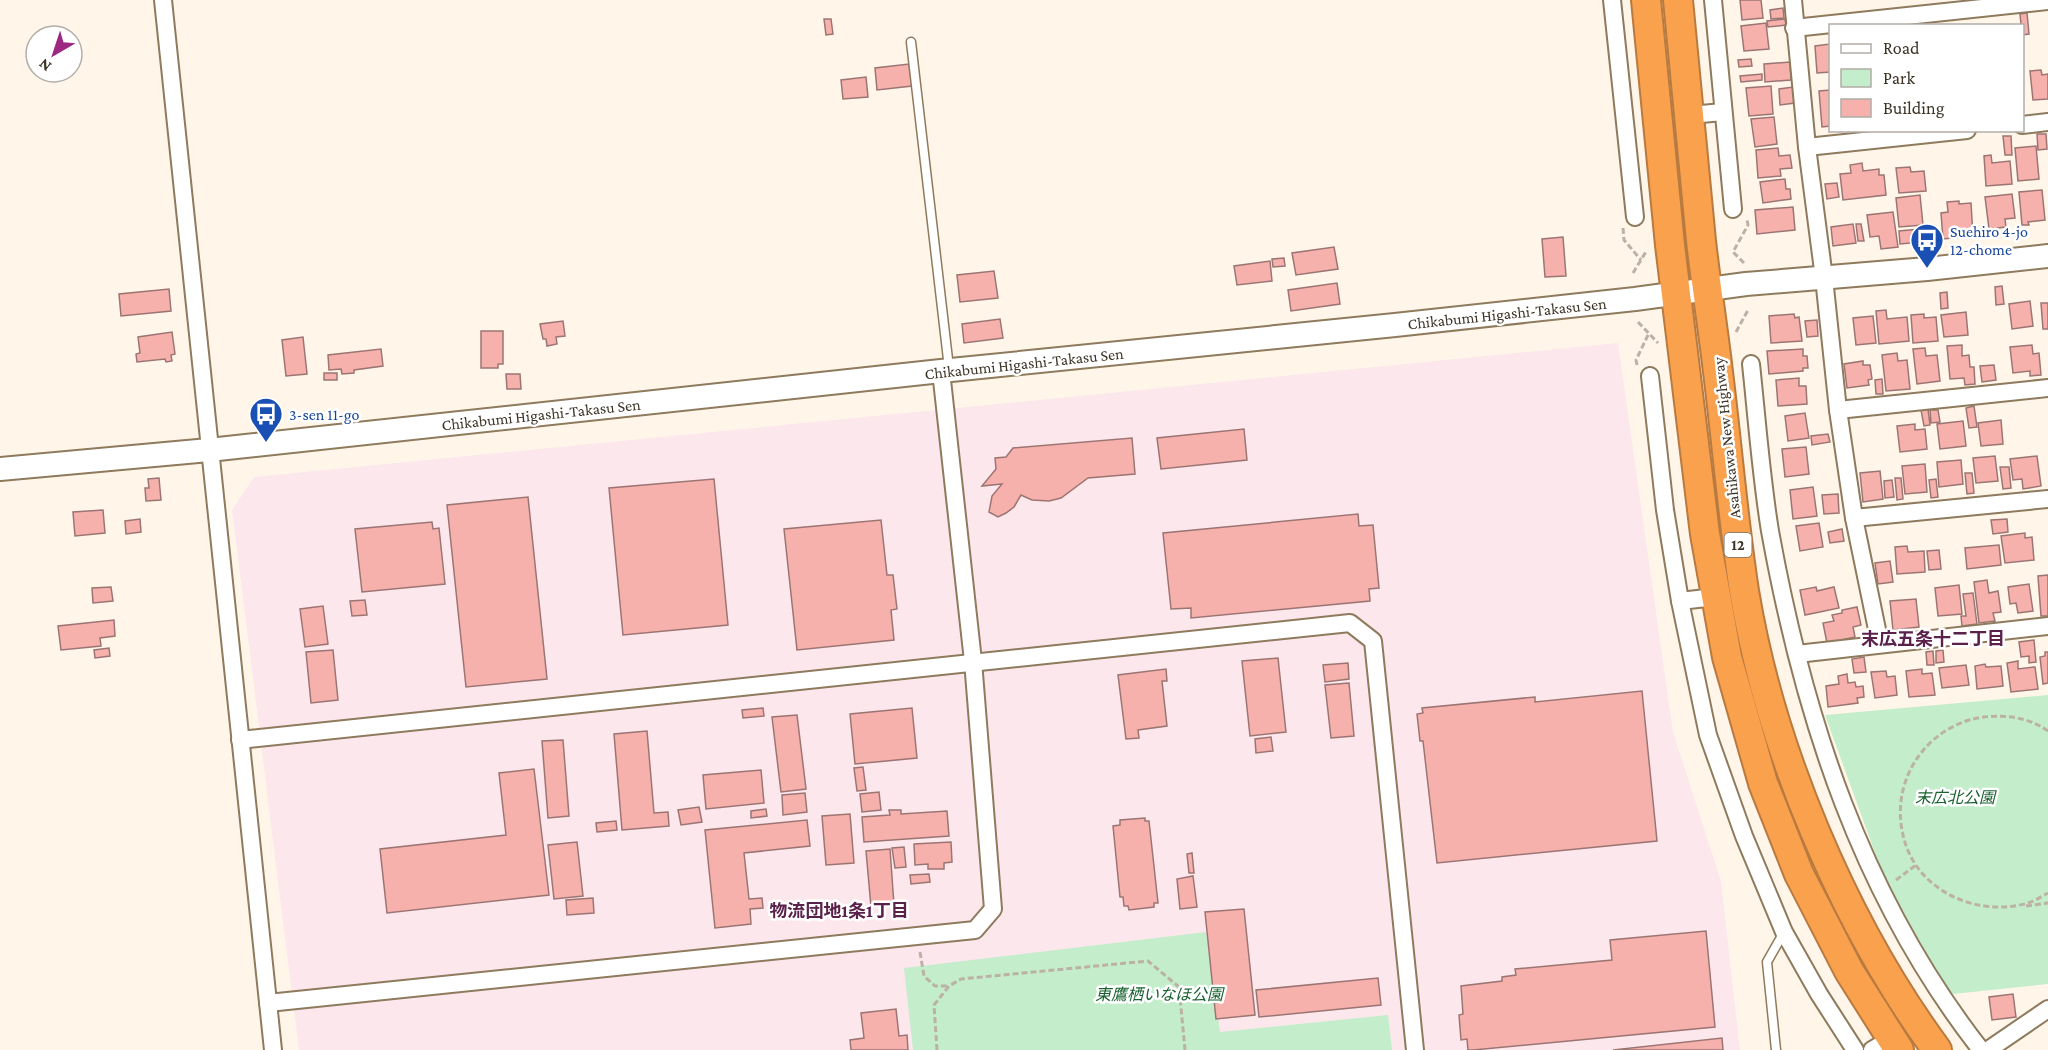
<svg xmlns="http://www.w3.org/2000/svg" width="2048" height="1050" font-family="'Crimson Pro','Noto Sans JP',serif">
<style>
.industrial{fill:#fce7ed}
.green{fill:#c4edcb}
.building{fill:#f7b1ad;stroke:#9c7573;stroke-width:1.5}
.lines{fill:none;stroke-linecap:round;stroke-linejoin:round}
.lane-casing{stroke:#8e7a5d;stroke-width:11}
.street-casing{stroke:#8e7a5d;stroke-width:20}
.secondary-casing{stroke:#8e7a5d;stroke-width:26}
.highway-casing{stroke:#b87a40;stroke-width:32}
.path{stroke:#bbb2a5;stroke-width:3;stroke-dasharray:6 3;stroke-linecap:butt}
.lane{stroke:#fff;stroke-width:8}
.street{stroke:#fff;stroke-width:16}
.secondary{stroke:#fff;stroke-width:22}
.highway{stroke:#faa14e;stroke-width:28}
.labels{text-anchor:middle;stroke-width:5;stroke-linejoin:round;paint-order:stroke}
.shield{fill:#fff;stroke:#767067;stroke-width:1.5}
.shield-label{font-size:15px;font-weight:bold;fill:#3c3326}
.transit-label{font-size:16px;fill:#164399;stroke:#fff;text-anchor:start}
.street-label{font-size:16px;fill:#3c3326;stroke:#fff}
.park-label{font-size:16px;font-style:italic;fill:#19612f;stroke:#fff}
.neighbourhood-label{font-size:18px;font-weight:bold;fill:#5a214a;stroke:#fff}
</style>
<rect width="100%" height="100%" fill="#fff6e9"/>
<polygon class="industrial" points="1618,343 1673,732 1721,881 1740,1050 299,1050 232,510 254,477"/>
<g class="green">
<polygon points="2048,695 2048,984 1944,995 1883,875 1825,715"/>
<polygon points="1206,932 1220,1032 1388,1015 1392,1050 913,1050 904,968"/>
</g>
<g class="building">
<polygon points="1740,0 1761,0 1763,18 1742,20"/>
<polygon points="1783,8 1784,18 1771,19 1770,10"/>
<polygon points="2027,13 2029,34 2022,35 2020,14"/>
<polygon points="824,19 831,19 833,34 826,35"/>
<polygon points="1785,19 1786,25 1768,27 1767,21"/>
<polygon points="1766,23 1769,49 1744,51 1741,26"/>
<polygon points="1830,44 1830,72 1817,73 1815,46"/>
<polygon points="1751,59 1752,66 1739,67 1738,60"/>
<polygon points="1790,62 1791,80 1765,82 1764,64"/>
<polygon points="909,64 912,86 877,90 875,68"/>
<polygon points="2041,70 2042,75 2048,74 2048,99 2033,100 2030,71"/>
<polygon points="1762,74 1762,80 1741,82 1740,76"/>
<polygon points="866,77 868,97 843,99 841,80"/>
<polygon points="1771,86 1773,114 1749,116 1746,88"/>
<polygon points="1793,87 1795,103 1780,105 1779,89"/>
<polygon points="1830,90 1830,126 1822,127 1819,91"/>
<polygon points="1774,117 1777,144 1755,147 1751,119"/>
<polygon points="2037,134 2046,134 2047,149 2038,150"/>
<polygon points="2003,136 2011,136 2012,155 2005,155"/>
<polygon points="2036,146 2039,179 2018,181 2015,148"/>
<polygon points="1778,148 1779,156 1790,155 1792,168 1780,169 1781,176 1758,178 1756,150"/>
<polygon points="1991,155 1992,163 2010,161 2012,184 1986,186 1984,156"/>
<polygon points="1862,163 1863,171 1879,169 1879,175 1884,175 1886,195 1843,200 1840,174 1851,173 1850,165"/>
<polygon points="1910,167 1911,172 1924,171 1926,191 1899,193 1896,168"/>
<polygon points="1785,179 1786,189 1790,189 1791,199 1763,203 1760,182"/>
<polygon points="1837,183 1839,197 1827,199 1825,184"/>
<polygon points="2042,190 2045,220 2028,222 2029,225 2022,225 2019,192"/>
<polygon points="2012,194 2015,218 2005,219 2006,227 1989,229 1985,197"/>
<polygon points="1920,195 1923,225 1899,227 1896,198"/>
<polygon points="1959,201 1959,204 1971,203 1973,236 1943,239 1941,213 1948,212 1947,202"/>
<polygon points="1793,207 1795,230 1757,234 1755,210"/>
<polygon points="1893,212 1898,247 1881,249 1879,236 1870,237 1867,215"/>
<polygon points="1853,224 1856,243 1833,246 1831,227"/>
<polygon points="1856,224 1861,224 1864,241 1858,241"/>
<polygon points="1920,229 1921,242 1900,244 1899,231"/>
<polygon points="1563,237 1566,276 1545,277 1542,239"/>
<polygon points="1334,247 1338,269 1296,275 1292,253"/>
<polygon points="1284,258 1285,266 1273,267 1272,259"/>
<polygon points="1270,261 1272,281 1237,285 1234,266"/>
<polygon points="994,271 998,298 960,302 957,275"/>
<polygon points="1337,283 1340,304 1291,311 1288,290"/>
<polygon points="2002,286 2004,304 1996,305 1995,287"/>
<polygon points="169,289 171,311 121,316 119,294"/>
<polygon points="1947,292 1948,308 1941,309 1940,293"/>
<polygon points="2030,301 2033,326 2012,329 2009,304"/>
<polygon points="2041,303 2048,303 2048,329 2043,329"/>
<polygon points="1886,310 1887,319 1907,317 1909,341 1879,344 1876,311"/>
<polygon points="1966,312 1968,335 1944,337 1941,315"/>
<polygon points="1794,314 1795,318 1799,317 1802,341 1771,343 1769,316"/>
<polygon points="1924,314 1924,318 1936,317 1938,341 1913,343 1911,315"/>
<polygon points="1873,316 1876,343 1856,345 1853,318"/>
<polygon points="1000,319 1003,338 964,343 962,324"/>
<polygon points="1817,320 1818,336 1807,337 1805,321"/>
<polygon points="563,321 565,336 556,337 557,344 547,346 546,339 543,339 540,324"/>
<polygon points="481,331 503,331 503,364 498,364 498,368 481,368"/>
<polygon points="172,332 175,354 171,355 172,361 166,362 165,359 137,362 136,354 140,353 138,337"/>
<polygon points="303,337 307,374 286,376 282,340"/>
<polygon points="1962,345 1962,356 1969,355 1970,367 1974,367 1975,384 1965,385 1964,378 1950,379 1947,346"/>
<polygon points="2032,345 2033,354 2039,353 2041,375 2030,376 2030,371 2013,373 2010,347"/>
<polygon points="1925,348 1926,356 1937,355 1940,381 1917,384 1913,349"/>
<polygon points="381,349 383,366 354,370 354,373 342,374 341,369 329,370 328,355"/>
<polygon points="1803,349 1803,356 1807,356 1808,368 1803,368 1803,371 1769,374 1767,351"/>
<polygon points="1897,353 1898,361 1907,360 1910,389 1886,391 1882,355"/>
<polygon points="1863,361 1863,365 1870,365 1872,379 1868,380 1869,385 1847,388 1844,364"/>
<polygon points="1994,365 1996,380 1982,382 1980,366"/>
<rect x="324" y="373" width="13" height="7"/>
<polygon points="506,374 520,374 521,389 507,389"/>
<polygon points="1799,378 1799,386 1806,386 1807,404 1778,406 1776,380"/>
<polygon points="1882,379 1883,394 1876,394 1875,380"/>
<polygon points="1974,406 1977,427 1969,428 1966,408"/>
<polygon points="1928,409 1930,425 1924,426 1921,410"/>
<polygon points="1930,410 1938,410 1940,422 1931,423"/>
<polygon points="1805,413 1809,438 1788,441 1785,416"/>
<polygon points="2001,420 2003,444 1981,446 1978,423"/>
<polygon points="1963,421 1966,446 1940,449 1937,424"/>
<polygon points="1915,424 1915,430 1925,429 1927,449 1900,452 1897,426"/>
<polygon points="1244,429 1247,460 1161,469 1157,438"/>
<polygon points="1828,434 1830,442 1812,445 1811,436"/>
<polygon points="1132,438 1135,474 1088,478 1061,498 1049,501 1032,500 1021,495 1014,507 1006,513 998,517 989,512 992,496 1002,484 982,486 996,469 995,458 1006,457 1013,448"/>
<polygon points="1806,447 1809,474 1785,477 1782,449"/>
<polygon points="1995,456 1998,481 1976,483 1973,458"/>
<polygon points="2037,456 2041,486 2023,489 2022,479 2013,480 2010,459"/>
<polygon points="1961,460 1963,484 1939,487 1937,462"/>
<polygon points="1925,464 1927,492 1905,494 1902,466"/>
<polygon points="2000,467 2009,467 2011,488 2003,489"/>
<polygon points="1880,471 1883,499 1863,502 1860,473"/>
<polygon points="1965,473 1972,473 1974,493 1967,494"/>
<polygon points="159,478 161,500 146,501 145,488 149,488 148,479"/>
<polygon points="1895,478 1901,478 1903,499 1897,500"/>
<polygon points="714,479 728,625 623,635 609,488"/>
<polygon points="1936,479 1938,497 1931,498 1929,480"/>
<polygon points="1892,480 1894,497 1885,498 1884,481"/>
<polygon points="1813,487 1817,516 1793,519 1790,490"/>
<polygon points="1838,494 1839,513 1824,514 1822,495"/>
<polygon points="528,497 547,679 466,687 447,505"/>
<polygon points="103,510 105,533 75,536 73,512"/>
<polygon points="1358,514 1359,526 1373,525 1379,588 1369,589 1370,601 1191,618 1191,608 1171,609 1163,533"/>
<polygon points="140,519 141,532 126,534 125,521"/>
<polygon points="2007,519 2008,532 1993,534 1991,520"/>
<polygon points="881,520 887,575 893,575 897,609 891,610 894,640 797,650 784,529"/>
<polygon points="432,522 433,529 439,528 445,584 362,592 355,529"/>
<polygon points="1819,523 1823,547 1800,551 1796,526"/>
<polygon points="1842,529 1844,541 1830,543 1828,532"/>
<polygon points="2025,533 2025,538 2032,537 2034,560 2005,563 2001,536"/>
<polygon points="1999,545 2001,565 1967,569 1965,548"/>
<polygon points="1907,546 1908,552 1924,551 1925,572 1897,574 1895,547"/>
<polygon points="1939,550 1941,569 1929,570 1927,551"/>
<polygon points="1890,561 1893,582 1878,584 1875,563"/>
<polygon points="2048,575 2048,616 2041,616 2038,576"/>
<polygon points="1987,580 1989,593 1998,591 2001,612 1993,613 1995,621 1979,623 1974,582"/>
<polygon points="2029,584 2033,611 2018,613 2016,603 2010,604 2008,587"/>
<polygon points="1959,585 1962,614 1938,616 1935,588"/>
<polygon points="111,587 113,601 93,603 92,588"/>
<polygon points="1816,587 1817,591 1834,587 1839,608 1805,615 1800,590"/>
<polygon points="1973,593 1977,624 1962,626 1961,616 1966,616 1963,594"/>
<polygon points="1916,599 1919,627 1893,630 1890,601"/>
<polygon points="365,600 367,615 352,616 350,601"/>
<polygon points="323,606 328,644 305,647 300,609"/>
<polygon points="1857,607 1861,625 1853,627 1855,637 1827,643 1823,623 1834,621 1832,615 1842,613 1842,610"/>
<polygon points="114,620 115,636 100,638 101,646 61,650 58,626"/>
<polygon points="2034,640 2036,662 2029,663 2029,656 2021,657 2019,642"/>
<polygon points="109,648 110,656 95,658 94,650"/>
<polygon points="333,650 338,700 311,703 306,652"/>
<polygon points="1943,650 1944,662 1936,663 1936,651"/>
<polygon points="1933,651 1934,665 1927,665 1926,652"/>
<polygon points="2045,652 2048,652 2048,683 2043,684 2040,657 2045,656"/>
<polygon points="1864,657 1866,672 1854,673 1852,659"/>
<polygon points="1278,658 1286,732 1250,736 1242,661"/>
<polygon points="2018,661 2018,669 2035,667 2038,689 2011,692 2007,663"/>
<polygon points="1348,663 1349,679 1325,682 1323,665"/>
<polygon points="1985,664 1986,667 2001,666 2003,686 1977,689 1975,666"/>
<polygon points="1966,665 1969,685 1942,688 1939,668"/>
<polygon points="1166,669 1167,681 1162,681 1167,726 1138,730 1139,738 1126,739 1118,675"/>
<polygon points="1922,669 1922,674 1932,673 1935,695 1909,697 1906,671"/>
<polygon points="1886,671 1887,677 1895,676 1897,695 1875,698 1871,672"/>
<polygon points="1847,674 1848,683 1855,682 1856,687 1863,686 1864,697 1857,698 1858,703 1828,707 1826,686 1839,684 1838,676"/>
<polygon points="1349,683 1354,736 1331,738 1325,685"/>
<polygon points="1642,691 1657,841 1437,863 1423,741 1420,741 1417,714 1423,713 1422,708 1535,697 1535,702"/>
<polygon points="763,708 764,716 743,718 742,710"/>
<polygon points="912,708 917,758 855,764 850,714"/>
<polygon points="797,715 806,789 781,792 772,717"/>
<polygon points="647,731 654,813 668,812 669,826 622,830 614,734"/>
<polygon points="1271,737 1273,751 1256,753 1255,739"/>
<polygon points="563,740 569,816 548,818 542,741"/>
<polygon points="863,767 866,790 857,791 854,768"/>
<polygon points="534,769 549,895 387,913 380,849 506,835 499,773"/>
<polygon points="761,770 764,803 706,809 703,775"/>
<polygon points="879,792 881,810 862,812 860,794"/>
<polygon points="805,793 807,812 783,815 782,795"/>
<polygon points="699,807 702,822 681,825 678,810"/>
<polygon points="766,809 767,816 751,818 751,811"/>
<polygon points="889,810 901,810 901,814 947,811 949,836 864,842 862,817 890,815"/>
<polygon points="850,814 854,863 826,865 822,816"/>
<polygon points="1145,818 1145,821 1149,821 1158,903 1154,903 1154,907 1129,910 1128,906 1124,906 1123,897 1120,897 1113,826 1120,825 1120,820"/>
<polygon points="807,820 810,846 744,853 749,899 762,898 763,908 750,909 751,924 715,928 705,830"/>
<polygon points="616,821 617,830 597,832 596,823"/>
<polygon points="577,842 583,896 554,899 548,845"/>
<polygon points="951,842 952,862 944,863 944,869 928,869 928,864 915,865 914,844"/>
<polygon points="904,847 906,867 895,868 892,848"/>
<polygon points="890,849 894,905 871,907 866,851"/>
<polygon points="1192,853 1194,873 1189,873 1187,854"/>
<polygon points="929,874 930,882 911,884 910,875"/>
<polygon points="1193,876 1197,907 1180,909 1177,879"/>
<polygon points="593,898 594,913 567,915 566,900"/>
<polygon points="1244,909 1255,1015 1216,1019 1205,912"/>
<polygon points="1706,931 1715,1027 1473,1050 1468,1050 1467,1039 1461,1040 1459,1015 1463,1014 1461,986 1502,981 1502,977 1516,975 1515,969 1612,960 1610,940"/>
<polygon points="1378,978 1381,1005 1259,1017 1256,990"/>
<polygon points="2013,994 2016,1017 1992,1020 1989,997"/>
<polygon points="896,1009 899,1036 907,1035 908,1050 851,1050 850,1040 864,1038 861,1013"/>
<polygon points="1722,1038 1723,1050 1613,1050"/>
</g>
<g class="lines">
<defs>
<g id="lane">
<polyline points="911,42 949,368"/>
<polyline points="1776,1050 1767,962 1784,932"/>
</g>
<g id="street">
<polyline points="163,0 273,1050"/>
<polyline points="1612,0 1635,217"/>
<polyline points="1713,0 1733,209"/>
<polyline points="1793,0 1807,147 1824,278 1838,410 1854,518 1880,644"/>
<polyline points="1794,28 2048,1"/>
<polyline points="1690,115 1723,112"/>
<polyline points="2022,125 2048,122"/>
<polyline points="1807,147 1967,130"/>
<path d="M1751 364C1757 420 1761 476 1770 531 1804 719 1862 898 1981 1050"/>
<polyline points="1650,376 1665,510 1680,601 1708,735 1744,836 1784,932 1819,994 1855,1050"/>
<polyline points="1838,410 2048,388"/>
<polyline points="1854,518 2048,499"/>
<polyline points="1680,601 1715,597"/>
<polyline points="1797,654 2048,626"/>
<polyline points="240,740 1350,623 1373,641 1415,1050"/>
<polyline points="268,1003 975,930 993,909 973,661 941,371"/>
<polyline points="1872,1050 1891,1039"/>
<polyline points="1988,1050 2048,1009"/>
</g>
<polyline id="secondary" points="0,469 209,450 941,371 1395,325 1635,299 1746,284 1927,269 2048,256"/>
<g id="highway">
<polyline points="1646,0 1670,245 1705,534 1727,657 1763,783 1799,874 1849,971 1899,1050"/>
<path d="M1678 0C1686 80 1693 161 1701 241 1706 285 1713 329 1718 372 1727 445 1733 519 1744 591 1770 748 1843 922 1937 1050"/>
</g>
</defs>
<use href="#lane" class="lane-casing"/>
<use href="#street" class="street-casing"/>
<use href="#secondary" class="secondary-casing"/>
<use href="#highway" class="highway-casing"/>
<g class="path">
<polyline points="1623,228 1624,240 1641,260"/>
<polyline points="1744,263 1733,252 1748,225 1747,220"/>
<polyline points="1633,273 1647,250"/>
<polyline points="1638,322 1658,343"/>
<polyline points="1736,332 1748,310"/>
<polyline points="1637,365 1636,360 1649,333"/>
<path d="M2048 731C2026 715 1995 713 1969 720 1921 735 1891 784 1903 835 1915 890 1976 918 2028 903 2035 901 2042 896 2048 893"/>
<polyline points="1896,880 1916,865"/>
<polyline points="2026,906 2048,903"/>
<polyline points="920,952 924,976 935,986 949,986"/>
<polyline points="937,1050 934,1005 949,986 961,979 1148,961 1179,987 1185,1050"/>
</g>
<use href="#lane" class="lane"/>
<use href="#street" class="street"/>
<use href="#secondary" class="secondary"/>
<use href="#highway" class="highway"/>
</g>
<defs>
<symbol id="bus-pin" viewBox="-11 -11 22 30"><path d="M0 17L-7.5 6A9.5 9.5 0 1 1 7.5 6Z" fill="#1a4fb4" stroke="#fff"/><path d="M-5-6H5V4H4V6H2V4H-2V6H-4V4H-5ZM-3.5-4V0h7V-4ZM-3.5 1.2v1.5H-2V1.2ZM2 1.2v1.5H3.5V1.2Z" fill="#fff"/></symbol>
</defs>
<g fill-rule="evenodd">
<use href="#bus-pin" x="1908" y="221" width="38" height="52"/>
<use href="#bus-pin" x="247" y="395" width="38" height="52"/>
</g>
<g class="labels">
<rect class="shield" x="1724.5" y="533" width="27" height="24" rx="4.5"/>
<g class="shield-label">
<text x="1738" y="550">12</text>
</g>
<g class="transit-label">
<text x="1950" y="237">Suehiro 4-jo<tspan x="1950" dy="18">12-chome</tspan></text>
<text x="289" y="420">3-sen 11-go</text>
</g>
<g class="street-label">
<text transform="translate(1507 313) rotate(-6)" y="6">Chikabumi Higashi-Takasu Sen</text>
<text transform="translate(1024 363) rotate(-6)" y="6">Chikabumi Higashi-Takasu Sen</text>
<text transform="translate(541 414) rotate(-6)" y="6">Chikabumi Higashi-Takasu Sen</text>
<text transform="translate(1726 438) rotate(-96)" y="6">Asahikawa New Highway</text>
</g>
<g class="park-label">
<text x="1955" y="803">末広北公園</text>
<text x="1159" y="1000">東鷹栖いなほ公園</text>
</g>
<g class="neighbourhood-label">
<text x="1933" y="645">末広五条十二丁目</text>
<text x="839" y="917">物流団地1条1丁目</text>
</g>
</g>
<rect x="1829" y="24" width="195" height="108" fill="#ffffff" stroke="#b1ada8" stroke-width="1.5"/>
<rect x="1841" y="44" width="30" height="9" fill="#ffffff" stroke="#b1ada8" stroke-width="1.5"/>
<text x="1883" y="54" font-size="18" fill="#3c3326">Road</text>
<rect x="1841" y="69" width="30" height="18" fill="#c4edcb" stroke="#b1ada8" stroke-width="1.5"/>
<text x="1883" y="84" font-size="18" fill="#3c3326">Park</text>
<rect x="1841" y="99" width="30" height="18" fill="#f7b1ad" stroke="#b1ada8" stroke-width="1.5"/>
<text x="1883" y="114" font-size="18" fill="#3c3326">Building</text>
<g transform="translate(54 54) rotate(219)"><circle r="28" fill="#ffffff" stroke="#b1ada8" stroke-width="1.5"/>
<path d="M0-4.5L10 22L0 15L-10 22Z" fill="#9d2882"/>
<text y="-9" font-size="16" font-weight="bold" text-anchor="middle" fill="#3c3326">N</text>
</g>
</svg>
